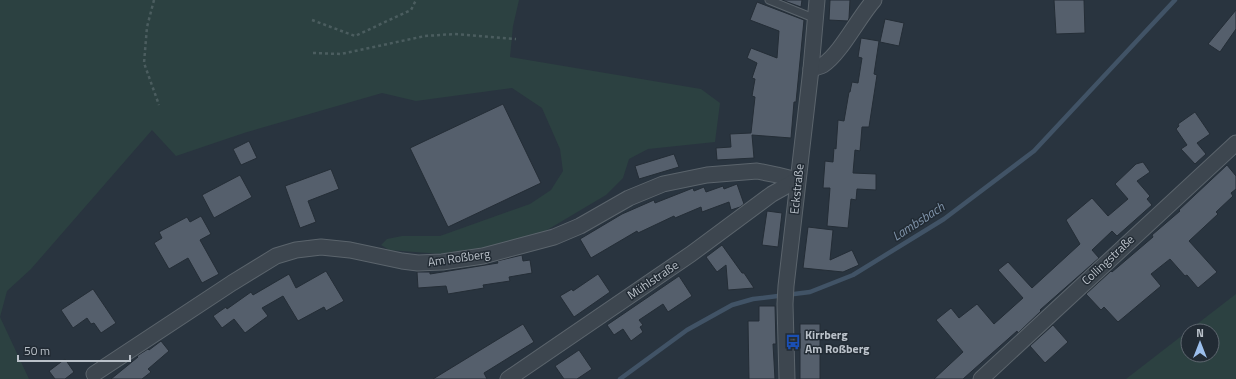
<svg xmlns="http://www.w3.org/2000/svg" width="1236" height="379" font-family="'Titillium Web',sans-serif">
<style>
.green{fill:#2c4141}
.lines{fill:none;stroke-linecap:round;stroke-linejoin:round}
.stream{stroke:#415366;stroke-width:4.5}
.building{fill:#555f6c;stroke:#242d36}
.service-casing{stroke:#5b646c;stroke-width:9}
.minor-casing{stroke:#5b646c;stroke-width:17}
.path{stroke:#4b5d5f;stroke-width:2.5;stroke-dasharray:3 3;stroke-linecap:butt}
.service{stroke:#3d464f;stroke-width:7}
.minor{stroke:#3d464f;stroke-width:15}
.labels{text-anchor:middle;stroke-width:3;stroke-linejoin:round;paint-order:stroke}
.street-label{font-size:12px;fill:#bac1c9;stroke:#222b34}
.poi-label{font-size:12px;font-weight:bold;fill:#bac1c9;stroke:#222b34;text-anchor:start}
.water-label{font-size:13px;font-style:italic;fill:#7f93a9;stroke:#222b34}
</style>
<rect width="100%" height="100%" fill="#29343f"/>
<g class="green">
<polygon points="0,0 519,0 513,26 510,57 701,89 720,103 715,142 648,149 629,159 623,178 606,195 542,233 476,250 441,254 389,250 381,245 387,239 402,236 440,236 530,204 551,190 563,171 560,149 542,108 512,88 416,101 382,93 244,133 176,156 152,130 31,269 7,291 0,317 29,379 0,379"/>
<polygon points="1236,294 1236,379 1126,379 1188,331 1188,355 1212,355 1212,331 1188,331"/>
</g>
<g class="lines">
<polyline class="stream" points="620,379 687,330 732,305 753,299 810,292 853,275 944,219 1034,151 1175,0"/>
</g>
<g class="building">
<polygon points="782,0 802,0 801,7"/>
<polygon points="830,0 850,0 849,18 848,21 829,20"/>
<polygon points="1054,0 1084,0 1085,33 1056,34"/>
<polygon points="757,2 804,20 796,102 794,102 791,138 752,135 754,158 717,160 716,148 731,147 730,134 751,133 755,97 752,96 755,79 752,78 757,63 747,58 751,48 777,58 779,31 750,20"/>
<polygon points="1236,10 1236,29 1220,52 1208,44"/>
<polygon points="885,19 904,23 899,46 880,42"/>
<polygon points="861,38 879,41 874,74 877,75 869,127 862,127 860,151 855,150 853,173 876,174 876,190 857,189 856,200 851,199 848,228 827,226 830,188 823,188 825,161 833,162 834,148 836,149 838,120 844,121 849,92 850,92 852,82 858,83 862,58 858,57"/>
<polygon points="503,104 541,183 448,227 410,148"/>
<polygon points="1195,112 1210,134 1197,143 1206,154 1195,164 1181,149 1187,145 1176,129 1179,126 1178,124"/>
<polygon points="249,141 257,158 241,165 233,149"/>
<polygon points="674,154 679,167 639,179 635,166"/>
<polygon points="1143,162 1150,172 1137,181 1150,196 1147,199 1152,205 1117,236 1112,231 1092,250 1099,258 1040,310 1041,311 1018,333 1017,331 963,379 934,379 963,352 936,320 951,308 959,318 977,304 994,324 1023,298 998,270 1008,262 1032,288 1080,244 1066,220 1092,198 1108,216 1128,199 1115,184 1136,164"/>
<polygon points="1227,165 1236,176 1236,189 1231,193 1233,196 1216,212 1218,214 1189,241 1217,272 1198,288 1187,275 1185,276 1170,259 1151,274 1161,286 1118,322 1104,307 1101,310 1086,294 1111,271 1112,272 1153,237 1152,235 1180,211 1179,210"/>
<polygon points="331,169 339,189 308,201 316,222 300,228 285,186"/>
<polygon points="240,175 252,197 214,218 202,195"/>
<polygon points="737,184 744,204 740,207 731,210 729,202 702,212 701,207 675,218 674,216 638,233 637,231 591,258 580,239 622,214 654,200 655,203 693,188 694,191 704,187 706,192 723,186 724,189"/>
<polygon points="767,211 782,213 778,247 762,245"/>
<polygon points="201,216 211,234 200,240 219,274 202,283 188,258 169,269 154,243 162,238 159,232 187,217 190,222"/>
<polygon points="808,227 833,230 830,260 852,250 859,265 843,272 803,268"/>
<polygon points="722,245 742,273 744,273 754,288 728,290 726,265 717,272 706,257"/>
<polygon points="522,255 523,261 530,260 532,273 509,277 510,281 483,285 484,288 448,294 446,286 418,288 417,272 430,272 430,274 498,263 497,261"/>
<polygon points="326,271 344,301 326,311 324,307 298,321 283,296 262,308 268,316 245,333 234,319 222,328 213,316 226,307 227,309 251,292 253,295 289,274 296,288"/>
<polygon points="598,274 610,292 574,317 560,296 572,289 573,291"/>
<polygon points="679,276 692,296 668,312 663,304 639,320 643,325 640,327 643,332 631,341 623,329 614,335 607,325"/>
<polygon points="93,289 116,323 101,333 94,323 91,324 87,318 73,328 61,310"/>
<polygon points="759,306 775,306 776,344 773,344 775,379 749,379 748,321 759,321"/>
<polygon points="523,324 534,342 484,373 487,379 433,379"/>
<rect x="800" y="324" width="20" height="55"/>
<polygon points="1053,325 1068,342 1045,363 1030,346"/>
<polygon points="161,341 169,351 148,369 151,372 142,379 111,379 138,357 137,356 148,349 149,350"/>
<polygon points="579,350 592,369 577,379 564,379 555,366"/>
<polygon points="65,359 74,372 65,379 55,379 49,371"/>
</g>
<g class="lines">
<defs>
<polyline id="service" points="769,0 816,19"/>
<g id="minor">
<path d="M811 69C815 68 819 67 823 65 841 53 858 18 874 0"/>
<polyline points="94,374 232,283 276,256 296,250 321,247 350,250 402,261 418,263 442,262 483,256 554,237 580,226 629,198 663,184 707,175 757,171 777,175 797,180"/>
<polyline points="508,379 691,254 772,194 797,180"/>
<polyline points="787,379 785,304 786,286 811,69 817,0"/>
<polyline points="981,379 1236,143"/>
</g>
</defs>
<use href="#service" class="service-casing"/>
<use href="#minor" class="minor-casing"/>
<g class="path">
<polyline points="154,0 147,27 144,63 159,105"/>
<polyline points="312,20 355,36 411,10 416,0"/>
<polyline points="313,53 341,54 425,36 455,34 516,39"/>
</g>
<use href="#service" class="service"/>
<use href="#minor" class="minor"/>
</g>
<defs>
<symbol id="bus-bare" viewBox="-9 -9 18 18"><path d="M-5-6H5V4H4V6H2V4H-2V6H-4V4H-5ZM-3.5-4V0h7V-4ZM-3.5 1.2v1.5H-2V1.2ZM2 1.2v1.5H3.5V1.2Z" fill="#1a4fb4" stroke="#222b34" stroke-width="2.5" paint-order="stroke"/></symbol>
</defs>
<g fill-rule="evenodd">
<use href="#bus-bare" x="782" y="331" width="22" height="22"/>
</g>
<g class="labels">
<g class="street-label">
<text transform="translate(797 189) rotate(-84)" y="4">Eckstraße</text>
<text transform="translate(459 258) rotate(-8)" y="4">Am Roßberg</text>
<text transform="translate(1108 260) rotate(-43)" y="4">Collingstraße</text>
<text transform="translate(653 280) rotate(-34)" y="4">Mühlstraße</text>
</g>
<g class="poi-label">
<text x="805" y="339">Kirrberg<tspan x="805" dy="14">Am Roßberg</tspan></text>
</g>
<g class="water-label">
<text transform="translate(918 221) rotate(-33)" y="5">Lambsbach</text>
</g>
</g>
<g transform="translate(1200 343)"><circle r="19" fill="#222b34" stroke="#5f6770"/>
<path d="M0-3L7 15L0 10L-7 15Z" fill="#9cbfec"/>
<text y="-6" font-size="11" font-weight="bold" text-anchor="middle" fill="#bac1c9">N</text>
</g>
<path d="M18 355v6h112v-6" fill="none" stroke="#bac1c9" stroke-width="2"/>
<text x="24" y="355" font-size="12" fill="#bac1c9" stroke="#222b34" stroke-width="3" paint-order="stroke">50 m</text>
</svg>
